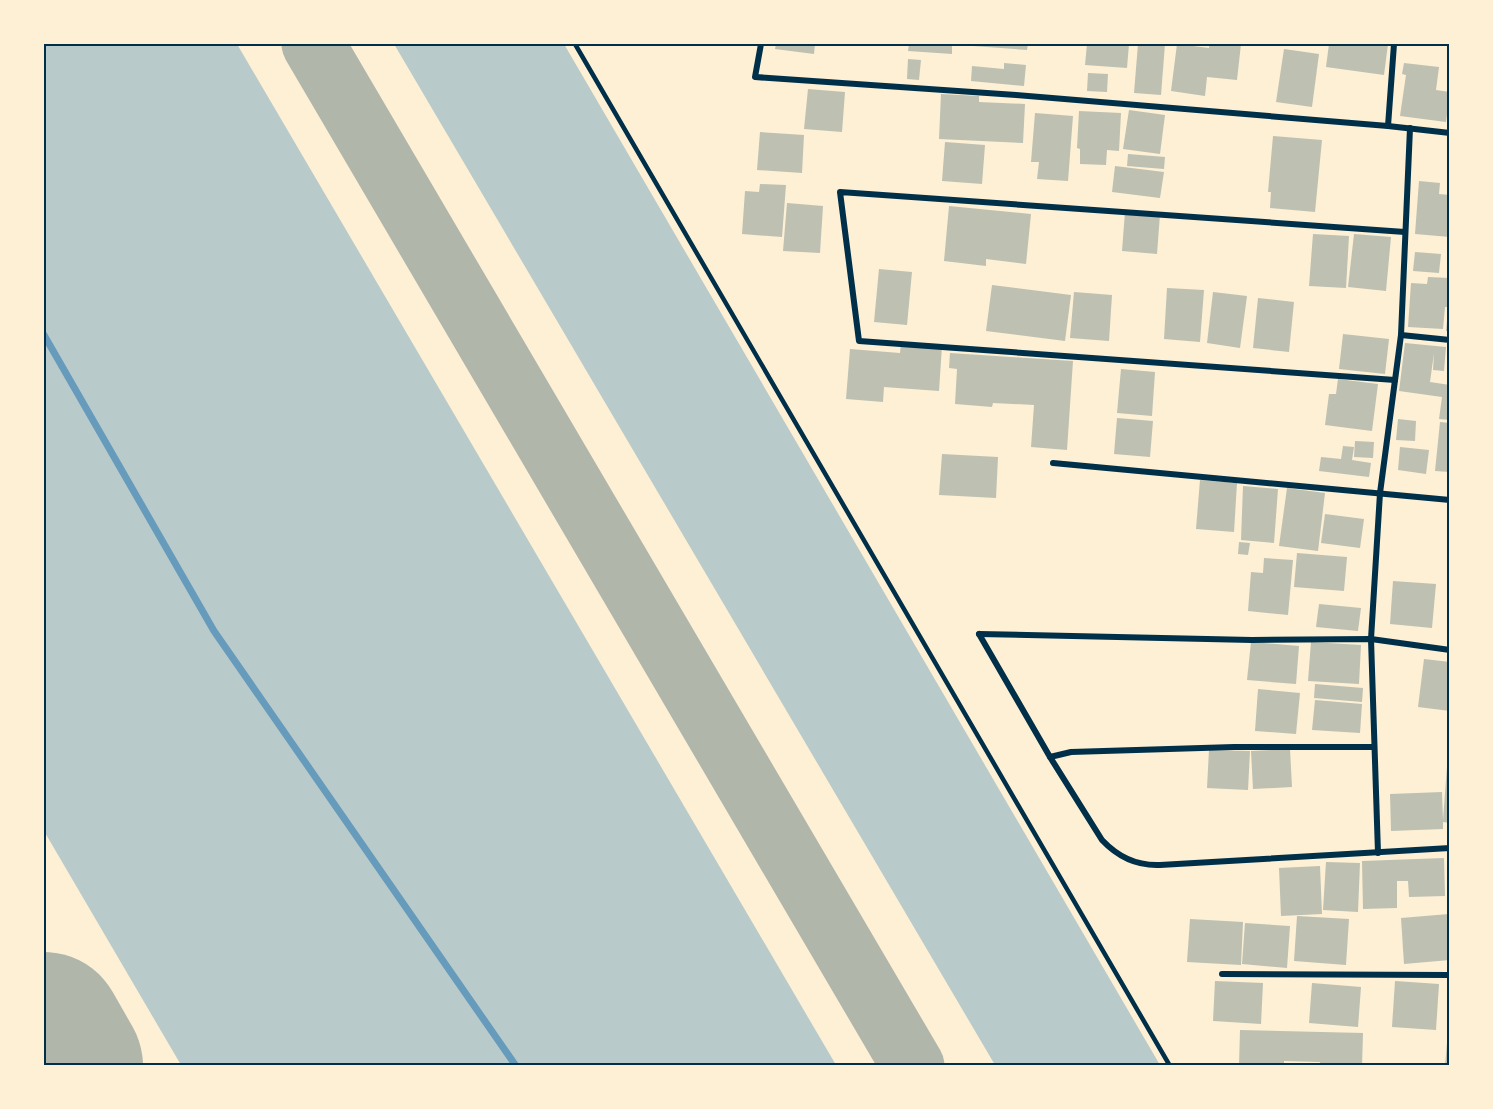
<svg xmlns="http://www.w3.org/2000/svg" width="1493" height="1109" font-family="Rubik,sans-serif">
<style>
.green{fill:#b9caca}
.lines{fill:none;stroke-linecap:round;stroke-linejoin:round}
.stream{stroke:#669bbc;stroke-width:7}
.taxiway{stroke:#b1b6ab;stroke-width:63}
.runway{stroke:#b1b6ab;stroke-width:158}
.building{fill:#bec0b2}
.service{stroke:#003049;stroke-width:4.5}
.minor{stroke:#003049;stroke-width:6}
.neatline{fill:none;stroke:#003049;stroke-width:2}
</style>
<rect width="100%" height="100%" fill="#fdf0d5"/>
<g class="green">
<polygon points="44,44 237,44 836,1065 181,1065 44,831"/>
<polygon points="394,44 564,44 1160,1065 995,1065"/>
</g>
<g class="lines">
<polyline class="stream" points="44,335 214,631 516,1066"/>
<polyline class="taxiway" points="313,44 913,1066"/>
<polyline class="runway" points="44,1031 64,1066"/>
</g>
<g class="building">
<polygon points="776,44 815,44 814,54 775,49"/>
<polygon points="909,44 952,44 952,54 908,51"/>
<polygon points="973,44 1028,44 1027,50 973,46"/>
<polygon points="1087,44 1129,44 1127,68 1085,65"/>
<polygon points="1138,44 1165,44 1161,95 1134,93"/>
<polygon points="1177,44 1209,48 1209,44 1241,44 1237,80 1207,77 1205,96 1171,91"/>
<polygon points="1329,44 1388,44 1384,75 1326,67"/>
<polygon points="1284,49 1319,54 1312,107 1276,102"/>
<polygon points="908,59 921,60 919,80 907,79"/>
<polygon points="1004,63 1026,65 1024,86 971,81 972,66 1004,69"/>
<polygon points="1404,63 1439,67 1436,90 1450,92 1446,122 1400,116 1406,75 1402,74"/>
<polygon points="1088,73 1108,74 1107,92 1087,91"/>
<polygon points="808,89 845,92 842,132 804,129"/>
<polygon points="941,94 979,96 979,102 1025,104 1023,143 939,139"/>
<polygon points="1129,110 1165,115 1160,154 1123,149"/>
<polygon points="1079,111 1121,113 1119,151 1107,150 1106,165 1080,164 1080,149 1077,148"/>
<polygon points="1035,113 1073,116 1068,181 1037,179 1039,162 1031,162"/>
<polygon points="760,132 804,135 802,173 757,170"/>
<polygon points="1273,136 1322,140 1315,212 1270,208 1271,192 1268,192"/>
<polygon points="945,142 985,145 982,184 942,181"/>
<polygon points="1128,154 1165,157 1164,169 1127,166"/>
<polygon points="1115,166 1164,172 1160,198 1112,192"/>
<polygon points="1419,181 1440,183 1439,194 1450,195 1450,237 1415,234"/>
<polygon points="760,184 786,185 782,237 742,234 745,191 759,192"/>
<polygon points="787,203 823,206 820,253 783,251"/>
<polygon points="949,206 1031,214 1026,264 986,259 986,266 944,261"/>
<polygon points="1125,212 1160,214 1157,254 1122,251"/>
<polygon points="1313,234 1349,236 1346,288 1309,286"/>
<polygon points="1354,234 1391,237 1386,291 1348,287"/>
<polygon points="1415,252 1441,254 1439,273 1413,271"/>
<polygon points="879,269 912,272 907,325 874,322"/>
<polygon points="1428,277 1450,278 1450,307 1445,307 1443,329 1408,327 1411,283 1427,284"/>
<polygon points="992,285 1071,295 1065,341 986,331"/>
<polygon points="1167,288 1204,290 1200,342 1164,339"/>
<polygon points="1074,292 1112,295 1109,341 1070,338"/>
<polygon points="1213,292 1247,296 1240,348 1207,343"/>
<polygon points="1258,298 1294,302 1289,352 1253,348"/>
<polygon points="1448,309 1450,309 1450,331 1446,331"/>
<polygon points="1343,334 1389,339 1385,374 1339,369"/>
<polygon points="901,343 942,346 939,391 884,387 883,402 846,399 850,349 900,353"/>
<polygon points="1405,343 1446,347 1444,371 1433,370 1434,353 1430,382 1450,385 1450,420 1439,419 1442,397 1399,391"/>
<polygon points="950,353 1073,361 1067,450 1031,447 1034,405 993,403 992,407 955,404 957,369 949,368"/>
<polygon points="1121,369 1155,372 1152,416 1117,413"/>
<polygon points="1338,379 1378,384 1372,431 1325,425 1329,394 1336,394"/>
<polygon points="1117,418 1153,421 1150,457 1114,454"/>
<polygon points="1398,419 1416,421 1415,441 1396,440"/>
<polygon points="1440,422 1450,423 1450,472 1435,471"/>
<polygon points="1355,441 1374,442 1373,458 1354,457"/>
<polygon points="1343,446 1354,447 1352,460 1371,463 1369,477 1319,471 1321,457 1341,459"/>
<polygon points="1400,447 1429,450 1426,474 1398,470"/>
<polygon points="942,454 998,457 996,498 939,495"/>
<polygon points="1200,480 1237,483 1234,532 1196,529"/>
<polygon points="1243,486 1278,489 1274,543 1241,540"/>
<polygon points="1287,488 1325,493 1318,551 1279,546"/>
<polygon points="1325,514 1364,519 1360,548 1321,543"/>
<polygon points="1239,542 1250,543 1248,555 1238,554"/>
<polygon points="1297,553 1347,557 1344,591 1294,587"/>
<polygon points="1264,558 1293,560 1288,615 1248,611 1251,572 1263,573"/>
<polygon points="1393,581 1436,584 1432,628 1390,624"/>
<polygon points="1319,604 1361,608 1358,631 1316,627"/>
<polygon points="1251,642 1299,646 1296,684 1247,680"/>
<polygon points="1311,642 1361,645 1359,684 1308,681"/>
<polygon points="1424,659 1450,662 1450,711 1418,707"/>
<polygon points="1315,684 1363,688 1362,702 1314,698"/>
<polygon points="1258,689 1300,693 1296,734 1255,731"/>
<polygon points="1315,700 1362,704 1360,733 1312,730"/>
<polygon points="1290,749 1292,787 1253,789 1251,751"/>
<polygon points="1209,750 1250,751 1248,790 1207,788"/>
<polygon points="1448,753 1450,753 1450,823 1443,822 1443,829 1391,831 1390,794 1442,792 1443,820"/>
<rect x="1447" y="854" width="3" height="53"/>
<polygon points="1444,858 1445,896 1409,897 1408,881 1397,881 1397,908 1363,909 1362,861"/>
<polygon points="1326,862 1360,863 1358,912 1323,910"/>
<polygon points="1320,866 1322,914 1281,916 1279,868"/>
<polygon points="1449,914 1450,960 1404,964 1401,918"/>
<polygon points="1297,916 1349,919 1346,965 1294,961"/>
<polygon points="1190,919 1243,922 1241,965 1187,962"/>
<polygon points="1245,923 1290,926 1287,968 1242,964"/>
<polygon points="1215,981 1263,983 1261,1024 1213,1021"/>
<polygon points="1395,981 1439,984 1436,1030 1392,1027"/>
<polygon points="1312,983 1361,987 1358,1027 1309,1023"/>
<polygon points="1240,1030 1363,1033 1362,1066 1320,1066 1320,1062 1284,1061 1284,1066 1239,1066"/>
<polygon points="1448,1031 1450,1031 1450,1066 1445,1066"/>
</g>
<g class="lines">
<polyline class="service" points="575,44 1170,1066"/>
<g class="minor">
<polyline points="761,44 755,77 1016,95 1388,126 1450,133"/>
<polyline points="1388,126 1394,44"/>
<polyline points="1401,335 1450,340"/>
<polyline points="1395,380 859,341 840,192 1405,232"/>
<polyline points="1053,463 1450,500"/>
<path d="M979 634 1050 757 1102 840C1118 857 1137 866 1160 865L1450 848"/>
<polyline points="979,634 1252,640 1371,639 1450,650"/>
<polyline points="1050,757 1071,752 1234,747 1374,747"/>
<polyline points="1378,853 1371,639 1380,493 1401,335 1410,128"/>
<polyline points="1222,974 1450,975"/>
</g>
</g>
<rect width="1493" height="1109" fill="none" stroke="#fdf0d5" stroke-width="90"/>
<rect x="45" y="45" width="1403" height="1019" class="neatline"/>
</svg>
